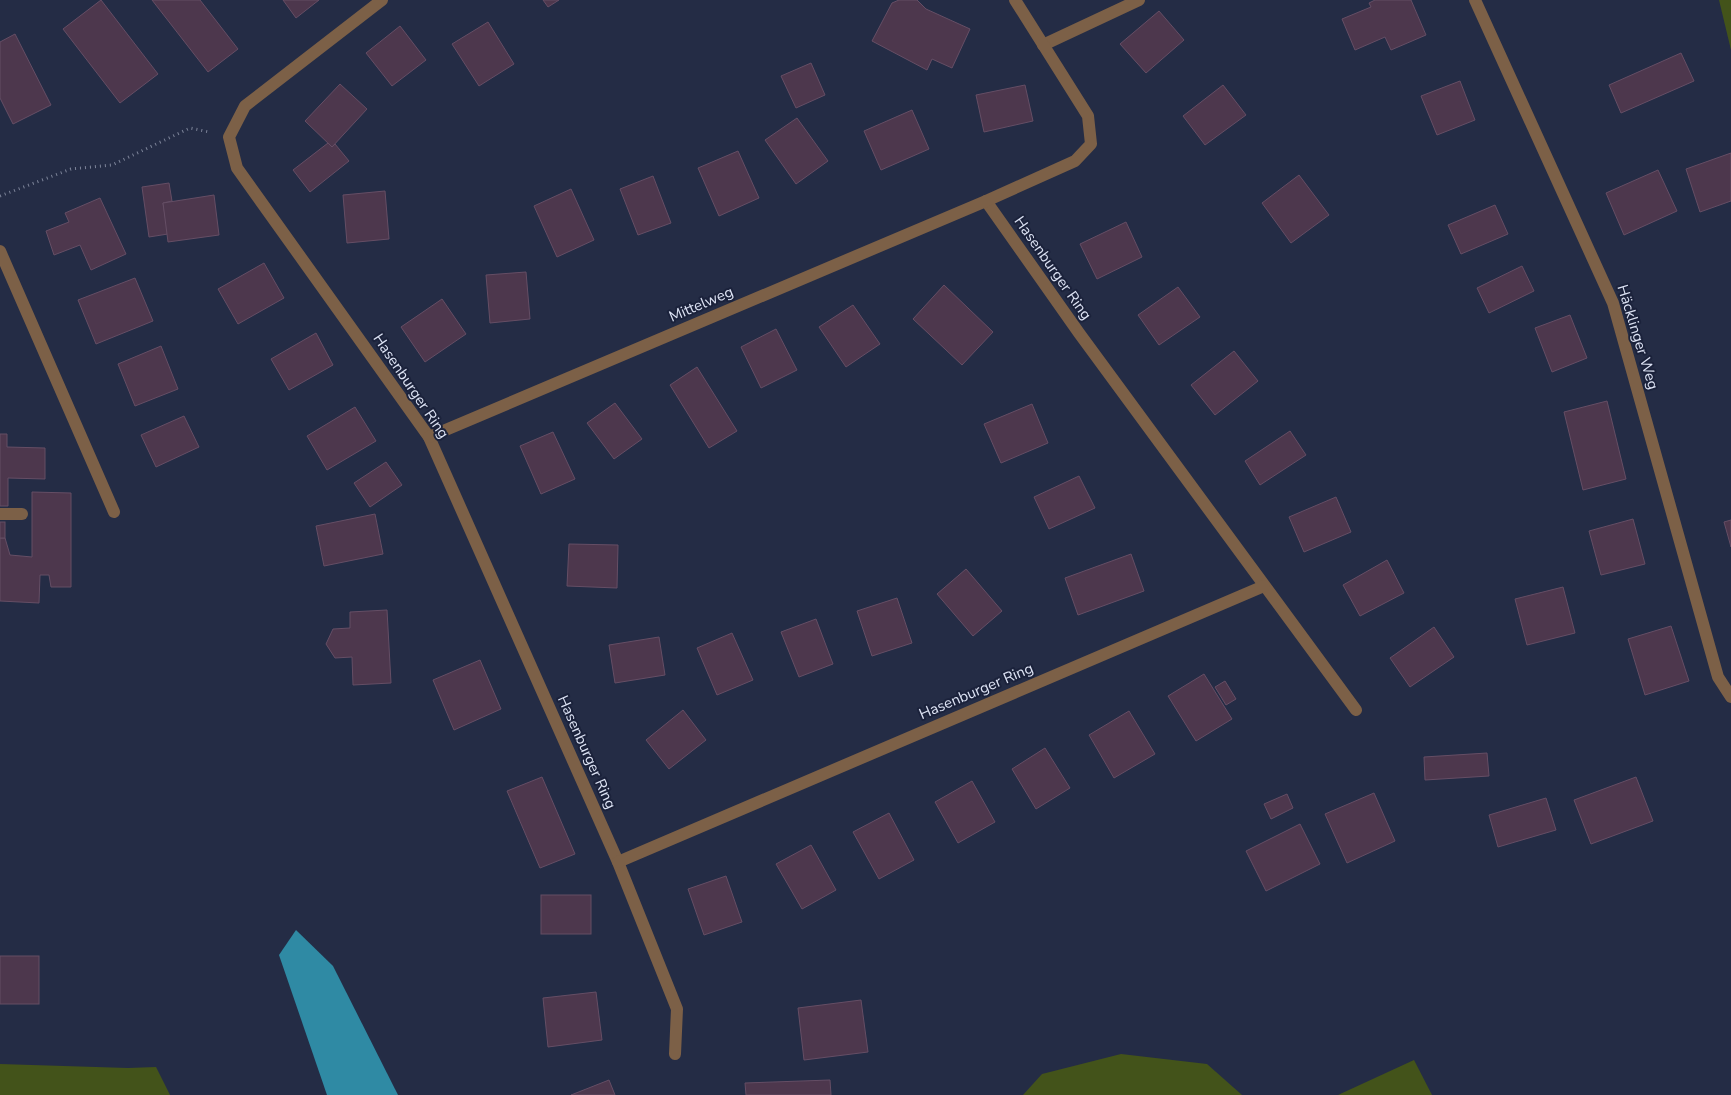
<svg xmlns="http://www.w3.org/2000/svg" width="1731" height="1095" font-family="'Nunito Sans',sans-serif">
<style>
.green{fill:#43531a}
.water{fill:#2f8aa4}
.building{fill:#4d374d;stroke:#654e65}
.lines{fill:none;stroke-linecap:round;stroke-linejoin:round}
.path{stroke:#7d8499;stroke-width:3;stroke-dasharray:1 4;stroke-linecap:butt}
.minor{stroke:#7c6047;stroke-width:12}
.labels{text-anchor:middle;stroke-width:4;stroke-linejoin:round;paint-order:stroke}
.street-label{font-size:15px;fill:#dde3f4;stroke:#1b223b}
</style>
<rect width="100%" height="100%" fill="#242c45"/>
<g class="green">
<polygon points="1719,0 1731,0 1731,50"/>
<polygon points="1121,1054 1207,1064 1242,1095 1023,1095 1042,1074"/>
<polygon points="1414,1060 1432,1095 1338,1095"/>
<polygon points="0,1064 128,1068 156,1067 170,1095 0,1095"/>
</g>
<polygon class="water" points="296,930 333,966 398,1095 327,1095 279,955"/>
<g class="building">
<polygon points="101,0 158,74 120,103 63,29"/>
<polygon points="152,0 200,0 238,49 208,72"/>
<polygon points="283,0 319,0 296,18"/>
<polygon points="543,0 559,0 548,7"/>
<polygon points="899,0 917,0 926,9 970,29 952,68 932,59 927,70 872,41 892,3"/>
<polygon points="1375,0 1411,0 1426,35 1391,50 1385,37 1355,50 1342,19 1371,7 1369,3"/>
<polygon points="1159,11 1184,40 1146,73 1120,44"/>
<polygon points="488,22 514,64 479,86 452,44"/>
<polygon points="400,26 426,60 392,86 366,53"/>
<polygon points="15,34 51,105 13,124 0,98 0,42"/>
<polygon points="1681,53 1694,81 1621,113 1609,85"/>
<polygon points="811,63 825,95 796,108 781,76"/>
<polygon points="1460,81 1475,120 1437,135 1421,96"/>
<polygon points="340,84 367,109 332,147 305,121"/>
<polygon points="1025,85 1033,121 984,132 976,95"/>
<polygon points="1223,85 1246,115 1205,145 1183,116"/>
<polygon points="912,110 929,149 881,170 864,131"/>
<polygon points="797,118 828,161 796,184 765,140"/>
<polygon points="328,143 332,147 335,144 349,161 310,192 293,170"/>
<polygon points="738,151 759,198 719,216 698,168"/>
<polygon points="1731,153 1731,201 1700,212 1686,169"/>
<polygon points="1658,170 1677,211 1624,235 1606,193"/>
<polygon points="1299,175 1329,215 1291,243 1262,203"/>
<polygon points="653,176 671,223 638,235 620,189"/>
<polygon points="169,183 172,201 163,203 168,234 149,237 142,187"/>
<polygon points="571,189 594,240 557,257 534,206"/>
<polygon points="385,191 389,239 347,243 343,195"/>
<polygon points="214,195 219,235 168,242 163,203"/>
<polygon points="100,198 126,254 91,270 80,245 54,255 46,231 69,222 65,213"/>
<polygon points="1495,205 1508,234 1461,254 1448,225"/>
<polygon points="1126,222 1142,257 1097,279 1080,244"/>
<polygon points="264,263 284,298 238,324 218,289"/>
<polygon points="1522,266 1534,291 1489,313 1477,288"/>
<polygon points="526,272 530,319 490,323 486,275"/>
<polygon points="135,278 153,321 96,344 78,300"/>
<polygon points="944,285 993,332 962,365 913,319"/>
<polygon points="1178,287 1200,317 1159,345 1138,315"/>
<polygon points="442,299 466,334 425,362 401,327"/>
<polygon points="853,305 880,344 846,367 819,327"/>
<polygon points="1570,315 1587,358 1552,372 1535,328"/>
<polygon points="776,329 797,370 761,388 741,347"/>
<polygon points="316,333 333,365 289,390 271,359"/>
<polygon points="161,346 178,389 135,406 118,364"/>
<polygon points="1234,351 1258,381 1215,415 1191,385"/>
<polygon points="697,367 737,431 709,448 670,385"/>
<polygon points="1607,401 1626,479 1583,490 1564,412"/>
<polygon points="615,403 642,439 614,459 587,423"/>
<polygon points="1032,404 1048,443 1001,463 984,424"/>
<polygon points="355,407 376,441 327,470 307,436"/>
<polygon points="184,416 199,447 156,467 141,435"/>
<polygon points="1290,431 1306,455 1260,485 1245,461"/>
<polygon points="553,432 575,479 541,494 520,446"/>
<polygon points="0,434 7,434 7,447 45,448 45,479 8,478 8,506 0,506"/>
<polygon points="386,462 402,485 370,507 354,483"/>
<polygon points="1079,476 1095,508 1049,529 1034,497"/>
<polygon points="32,492 71,493 71,587 51,587 49,575 40,575 39,603 0,601 0,538 5,538 10,555 32,557"/>
<polygon points="1336,497 1351,532 1304,552 1289,517"/>
<polygon points="375,514 383,554 324,566 316,526"/>
<polygon points="1633,519 1645,564 1601,575 1589,531"/>
<polygon points="1731,520 1731,547 1724,522"/>
<rect x="0" y="522" width="5" height="16"/>
<polygon points="569,544 618,545 617,588 567,586"/>
<polygon points="1131,554 1144,591 1078,615 1065,578"/>
<polygon points="1387,560 1404,593 1360,616 1343,585"/>
<polygon points="966,569 1002,611 973,636 937,594"/>
<polygon points="1563,587 1575,633 1527,645 1515,599"/>
<polygon points="897,598 912,643 872,656 857,611"/>
<polygon points="387,610 391,683 353,685 352,657 335,658 326,644 333,629 350,628 350,612"/>
<polygon points="816,619 833,664 799,677 781,632"/>
<polygon points="1671,626 1689,681 1645,695 1628,639"/>
<polygon points="1434,627 1454,657 1410,687 1390,658"/>
<polygon points="732,633 753,680 717,695 697,648"/>
<polygon points="659,637 665,675 615,683 609,645"/>
<polygon points="480,660 501,709 454,730 433,680"/>
<polygon points="1204,674 1232,719 1196,741 1168,696"/>
<polygon points="1225,681 1236,699 1226,705 1215,687"/>
<polygon points="683,710 706,740 669,769 646,740"/>
<polygon points="1129,711 1155,754 1114,778 1089,735"/>
<polygon points="1045,748 1070,788 1036,809 1012,769"/>
<polygon points="1487,753 1489,776 1425,780 1424,757"/>
<polygon points="542,777 575,854 540,868 507,791"/>
<polygon points="1636,777 1653,821 1591,844 1574,800"/>
<polygon points="972,781 995,822 958,843 935,802"/>
<polygon points="1374,793 1395,841 1347,863 1325,814"/>
<polygon points="1287,794 1293,808 1271,819 1264,804"/>
<polygon points="1546,798 1556,830 1498,847 1489,815"/>
<polygon points="889,813 914,860 879,879 853,832"/>
<polygon points="1300,824 1320,864 1266,891 1246,851"/>
<polygon points="811,845 836,890 802,909 776,864"/>
<polygon points="726,876 742,922 704,935 688,889"/>
<rect x="541" y="895" width="50" height="39"/>
<rect x="0" y="956" width="39" height="48"/>
<polygon points="596,992 602,1040 548,1047 543,998"/>
<polygon points="861,1000 868,1052 804,1060 798,1008"/>
<polygon points="609,1080 615,1095 571,1095"/>
<polygon points="830,1080 831,1095 746,1095 745,1083"/>
</g>
<g class="lines">
<polyline class="path" points="0,196 71,169 112,165 190,128 209,132"/>
<g class="minor">
<polyline points="382,0 245,106 229,137 237,168 429,437 618,862 677,1009 675,1054"/>
<polyline points="1475,0 1613,303 1718,677 1731,697"/>
<polyline points="1043,45 1139,0"/>
<polyline points="986,201 1079,333 1356,710"/>
<polyline points="0,251 114,512"/>
<polyline points="429,437 986,201 1075,161 1091,144 1088,116 1015,0"/>
<polyline points="0,514 22,514"/>
<polyline points="618,862 1264,586"/>
</g>
</g>
<g class="labels">
<g class="street-label">
<text transform="translate(1053 268) rotate(55)" y="5">Hasenburger Ring</text>
<text transform="translate(701 304) rotate(-23)" y="5">Mittelweg</text>
<text transform="translate(1638 337) rotate(73)" y="5">Häcklinger Weg</text>
<text transform="translate(411 386) rotate(56)" y="5">Hasenburger Ring</text>
<text transform="translate(976 691) rotate(-23)" y="5">Hasenburger Ring</text>
<text transform="translate(587 752) rotate(66)" y="5">Hasenburger Ring</text>
</g>
</g>
</svg>
